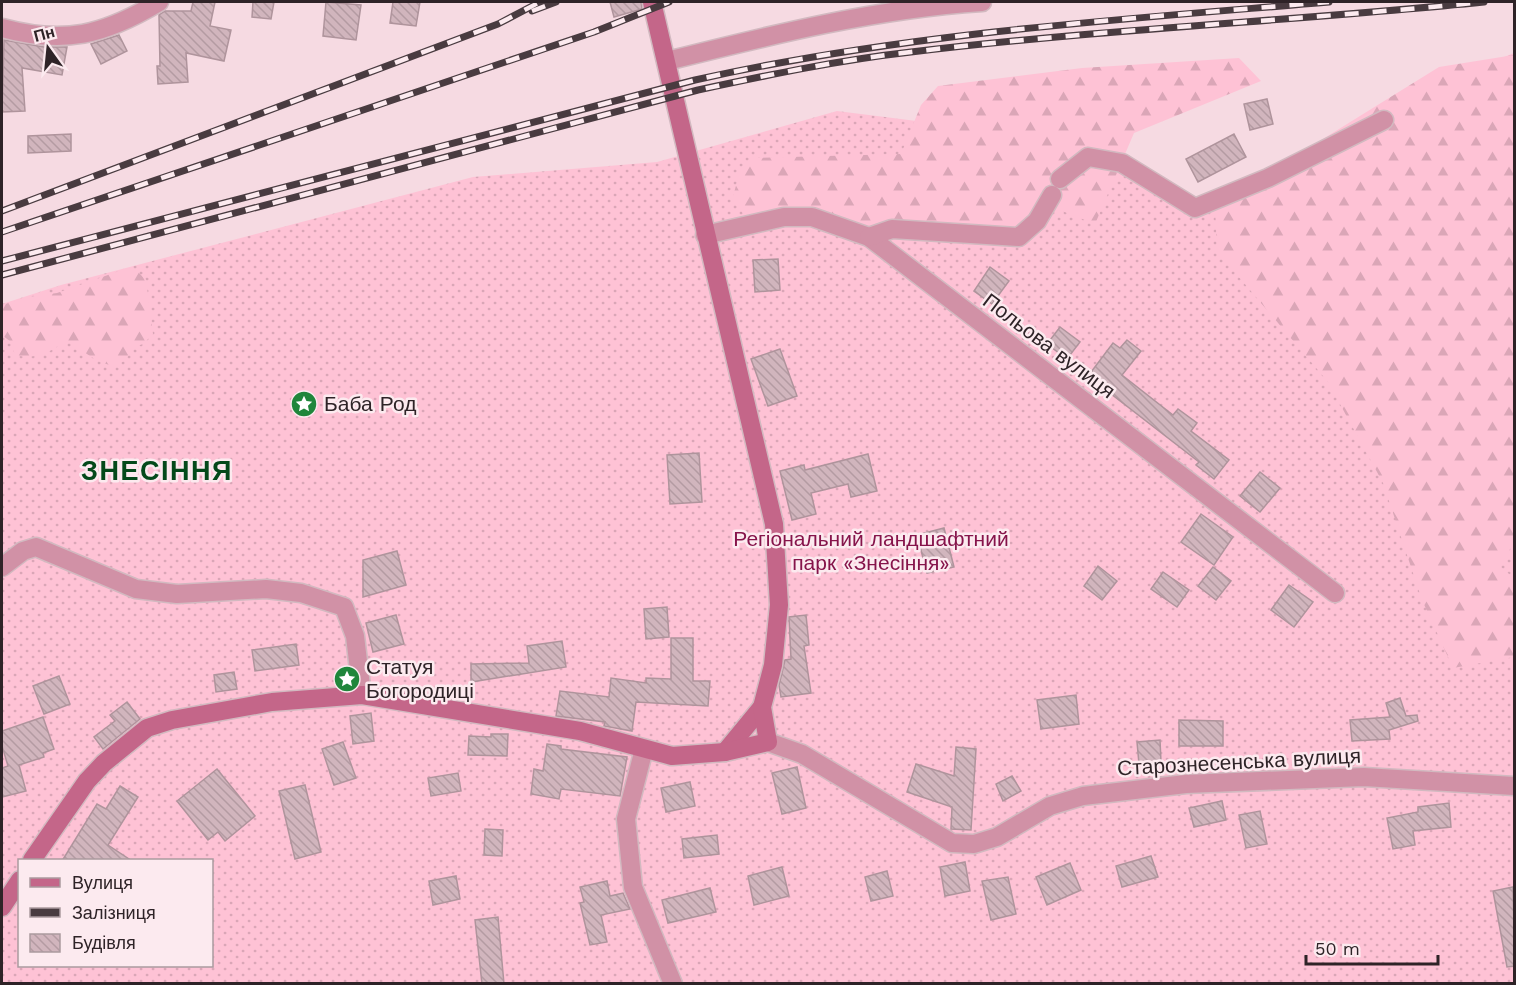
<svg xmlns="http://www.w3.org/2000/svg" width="1516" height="985" font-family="'Work Sans',sans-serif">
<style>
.grass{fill:url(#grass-dots);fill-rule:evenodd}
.forest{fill:url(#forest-firs)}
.building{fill:url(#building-back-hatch);stroke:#af949c;stroke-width:1.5}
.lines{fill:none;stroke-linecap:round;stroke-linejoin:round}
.street-casing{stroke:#d2b9c0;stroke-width:21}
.secondary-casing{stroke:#d2b9c0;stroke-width:21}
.street{stroke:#d191a6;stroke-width:18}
.secondary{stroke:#c46689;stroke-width:18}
.rail-casing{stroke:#493b40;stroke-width:7}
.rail{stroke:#fceaef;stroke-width:4.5;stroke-dasharray:14;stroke-linecap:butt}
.labels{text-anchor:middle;stroke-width:5;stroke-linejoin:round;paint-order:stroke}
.street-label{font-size:21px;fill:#2e2327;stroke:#fceaef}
.poi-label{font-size:21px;fill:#2e2327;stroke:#fceaef;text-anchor:start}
.park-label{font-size:21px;fill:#86144b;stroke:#fceaef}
.district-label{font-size:27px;font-weight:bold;letter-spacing:1.5px;fill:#04491a;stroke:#fceaef}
</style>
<defs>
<pattern id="grass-dots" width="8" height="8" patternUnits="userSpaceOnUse" patternTransform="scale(1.5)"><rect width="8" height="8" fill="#fec2d5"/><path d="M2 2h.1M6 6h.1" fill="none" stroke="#daa6b7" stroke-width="1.8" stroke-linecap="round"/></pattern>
<pattern id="forest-firs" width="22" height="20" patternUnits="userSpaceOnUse" patternTransform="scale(1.5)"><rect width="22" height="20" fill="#fec2d5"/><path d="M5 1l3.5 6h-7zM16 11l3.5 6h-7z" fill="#daa6b7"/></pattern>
<pattern id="building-back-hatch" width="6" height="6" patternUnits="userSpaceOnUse" patternTransform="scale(1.5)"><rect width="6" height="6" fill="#d1b5bd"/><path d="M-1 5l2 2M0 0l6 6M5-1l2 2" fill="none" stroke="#b49ba2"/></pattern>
</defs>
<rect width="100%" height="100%" fill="#f6dae2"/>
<path class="grass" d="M1514 53V983H2V304L61 285 473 177 657 162 837 111 1083 142 1203 209 1401 99ZM20 860H212V966H20Z"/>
<g class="forest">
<polygon points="1514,55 1514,544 1498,565 1514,578 1514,657 1453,668 1422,600 1383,483 1328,382 1217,251 1215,206 1439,67"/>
<polygon points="1239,58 1261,81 1134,133 1095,224 1047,205 1019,237 869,237 837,225 749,224 733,196 740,172 755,158 901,154 921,105 938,86 1082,68"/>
<path d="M122 270H136L146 280 153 334 143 344 131 348 126 360 113 366C89 360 87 351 67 341 49 352 37 360 15 355L11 342 2 335V305L28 297 57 293Z"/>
</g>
<g class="building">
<polygon points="193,2 215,2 210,26 231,30 224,61 186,53 188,82 158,84 157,66 160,66 159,15 165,11 191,11"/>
<polygon points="253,2 274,2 271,19 252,17"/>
<polygon points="326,2 361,5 356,40 323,36"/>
<polygon points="393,2 420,2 416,26 390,23"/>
<polygon points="610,2 641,2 642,9 614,17"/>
<polygon points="119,35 127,51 101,64 91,44"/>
<polygon points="4,40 44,47 67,47 62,75 22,68 25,111 2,112"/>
<polygon points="1267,99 1273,124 1250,130 1244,104"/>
<polygon points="71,134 71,151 28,153 28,136"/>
<polygon points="1234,134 1246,157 1198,182 1186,159"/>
<polygon points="778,259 780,290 755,292 753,260"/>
<polygon points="990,267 1009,281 992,304 974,291"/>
<polygon points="1060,327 1080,342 1067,359 1047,344"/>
<polygon points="1127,340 1141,351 1122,375 1173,415 1178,409 1197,423 1191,431 1229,460 1214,479 1196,465 1199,462 1088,376 1113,343 1120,348"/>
<polygon points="780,349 797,396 768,406 751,359"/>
<polygon points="699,453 702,502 670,504 667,455"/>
<polygon points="868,454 877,491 851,497 848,484 811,493 816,514 792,520 780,471 804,465 805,470"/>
<polygon points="1260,472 1280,488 1260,512 1240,496"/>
<polygon points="1201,514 1233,537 1214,565 1181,542"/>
<polygon points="944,528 954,567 927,573 917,535"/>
<polygon points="397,551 406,585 363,597 363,560"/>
<polygon points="1098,566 1117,581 1102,600 1084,586"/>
<polygon points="1213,567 1231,581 1216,600 1198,586"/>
<polygon points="1163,572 1189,590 1177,607 1151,589"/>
<polygon points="1289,585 1313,602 1294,627 1271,610"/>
<polygon points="667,607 669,637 646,639 644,609"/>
<polygon points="396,615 404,644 373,652 366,623"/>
<polygon points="806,615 809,645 804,646 811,693 781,697 779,685 785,660 791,659 789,617"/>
<polygon points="671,638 693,638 693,681 710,681 708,706 636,702 632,731 604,726 605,722 556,716 560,691 609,697 611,678 646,683 646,678 671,679"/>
<polygon points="562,641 566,667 471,682 471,664 529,663 527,646"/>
<polygon points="296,644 299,665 255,671 252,650"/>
<polygon points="234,672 237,689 216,692 214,675"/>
<polygon points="59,676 70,704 44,714 33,686"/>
<polygon points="1076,695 1079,724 1041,729 1037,700"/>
<polygon points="1400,698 1406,716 1417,715 1418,721 1389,730 1390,739 1352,741 1350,720 1390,717 1386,703"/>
<polygon points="127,702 140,719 103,749 94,737 115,721 110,715"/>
<polygon points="371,713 374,741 353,744 350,716"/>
<polygon points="43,717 54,749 43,753 44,757 19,765 26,791 2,797 2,768 8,766 2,746 2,731"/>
<polygon points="1179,720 1223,721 1223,746 1179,746"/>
<polygon points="491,734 508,734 507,756 468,755 469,736 491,737"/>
<polygon points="1160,740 1161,762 1139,764 1137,742"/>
<polygon points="343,742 356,778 334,785 322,749"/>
<polygon points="547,744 561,746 561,749 627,757 620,796 561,789 559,799 531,794 534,769 543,771"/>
<polygon points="956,747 976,749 971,830 951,829 952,807 907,792 916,764 954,776"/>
<polygon points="797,767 806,808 782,814 772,773"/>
<polygon points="217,769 255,816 225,841 218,832 208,840 177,801"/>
<polygon points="458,773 461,791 431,796 428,778"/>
<polygon points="1012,776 1021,791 1003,801 996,784"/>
<polygon points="690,782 695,806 666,812 661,788"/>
<polygon points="305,785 321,852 295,859 279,791"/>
<polygon points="120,786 138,797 108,845 132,861 62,861 97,804 106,809"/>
<polygon points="1222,801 1226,820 1194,827 1189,808"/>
<polygon points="1449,803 1451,827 1413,831 1415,845 1393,849 1387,818 1418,812 1418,807"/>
<polygon points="1260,811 1267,844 1246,848 1239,815"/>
<polygon points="485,829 503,830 502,856 484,855"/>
<polygon points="717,835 719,854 684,858 682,839"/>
<polygon points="1151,856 1158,877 1122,887 1116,866"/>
<polygon points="965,862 970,891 945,896 940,867"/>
<polygon points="1070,863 1081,890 1047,905 1036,877"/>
<polygon points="782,867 789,896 754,905 748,876"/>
<polygon points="887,871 893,896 871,901 865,877"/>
<polygon points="456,876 460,899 433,905 429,881"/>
<polygon points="1008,877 1016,914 991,920 982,881"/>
<polygon points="607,881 610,896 623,893 630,909 601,915 607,942 590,945 580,903 584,902 580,887"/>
<polygon points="1513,887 1515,966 1507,967 1493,891"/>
<polygon points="710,888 716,912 668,923 662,900"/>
<polygon points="498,917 504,984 482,984 475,920"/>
</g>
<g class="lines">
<defs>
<g id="street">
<path d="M2 28C64 45 104 35 159 2"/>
<path d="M667 61C771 35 874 9 982 2"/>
<polyline points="1060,179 1088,157 1122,163 1195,208 1268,178 1384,120"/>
<polyline points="705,235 784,217 812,217 869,237 1335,593"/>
<polyline points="869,237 892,229 1019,237 1037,221 1052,195"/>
<polyline points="2,567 23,551 36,547 136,589 177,594 266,589 301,593 344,607 355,636 362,695"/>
<polyline points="768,742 802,754 952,843 974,844 997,837 1050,806 1083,796 1186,784 1364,777 1514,786"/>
<polyline points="644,749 626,819 633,887 673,984"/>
</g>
<g id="secondary">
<polyline points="725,752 762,707"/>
<polyline points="32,860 87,781 104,763 147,728 172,720 272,702 362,695 580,731 672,756 725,752 768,742 762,707 773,665 779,605 774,524 652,2"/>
<polyline points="2,907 20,880"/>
</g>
</defs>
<use href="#street" class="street-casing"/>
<use href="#secondary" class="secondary-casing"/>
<use href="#street" class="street"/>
<use href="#secondary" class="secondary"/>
<defs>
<g id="rail">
<polyline points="532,11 556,2"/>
<polyline points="2,211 498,24 540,2"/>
<polyline points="2,232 594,32 669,2"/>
<path d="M2 261 695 80C905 33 1115 20 1329 2"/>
<path d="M2 275 698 90C768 75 839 60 911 52 1102 29 1293 21 1484 2"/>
</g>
</defs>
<use href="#rail" class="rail-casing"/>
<use href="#rail" class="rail"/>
</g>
<defs>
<symbol id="sight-disc" viewBox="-11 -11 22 22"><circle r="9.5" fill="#20863b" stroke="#fceaef"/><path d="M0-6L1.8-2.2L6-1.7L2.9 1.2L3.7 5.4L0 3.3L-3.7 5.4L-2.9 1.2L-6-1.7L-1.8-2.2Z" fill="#fff"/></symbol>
</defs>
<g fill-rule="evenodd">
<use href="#sight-disc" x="289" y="389" width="30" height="30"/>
<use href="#sight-disc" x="332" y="664" width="30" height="30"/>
</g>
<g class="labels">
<g class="street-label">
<text transform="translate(1049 346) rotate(37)" y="7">Польова вулиця</text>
<text transform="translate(1239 762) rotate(-3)" y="7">Старознесенська вулиця</text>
</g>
<g class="poi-label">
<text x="324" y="411">Баба Род</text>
<text x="366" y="674">Статуя<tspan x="366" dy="24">Богородиці</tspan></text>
</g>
<g class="park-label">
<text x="871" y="546">Регіональний ландшафтний<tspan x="871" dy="24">парк «Знесіння»</tspan></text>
</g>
<g class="district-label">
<text x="157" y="480">ЗНЕСІННЯ</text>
</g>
</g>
<rect width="1516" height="985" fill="none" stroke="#2e2327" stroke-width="6"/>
<rect x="18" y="859" width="195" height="108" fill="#fceaef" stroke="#aa9a9f" stroke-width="1.5"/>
<rect x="30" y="878" width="30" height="9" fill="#c46689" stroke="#aa9a9f" stroke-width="1.5"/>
<text x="72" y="889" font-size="18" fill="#2e2327">Вулиця</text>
<rect x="30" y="908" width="30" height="9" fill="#493b40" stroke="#aa9a9f" stroke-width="1.5"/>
<text x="72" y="919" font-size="18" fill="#2e2327">Залізниця</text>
<rect x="30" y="934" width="30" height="18" fill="url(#building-back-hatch)" stroke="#aa9a9f" stroke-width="1.5"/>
<text x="72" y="949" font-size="18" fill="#2e2327">Будівля</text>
<g transform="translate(48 48) rotate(345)" stroke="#fceaef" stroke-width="4.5" paint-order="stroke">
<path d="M0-4.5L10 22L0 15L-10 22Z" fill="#2e2327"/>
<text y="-9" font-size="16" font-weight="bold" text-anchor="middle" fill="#2e2327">Пн</text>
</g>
<path d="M1306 955v9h132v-9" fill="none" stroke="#2e2327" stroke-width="3"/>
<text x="1315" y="955" font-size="18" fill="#2e2327" stroke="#fceaef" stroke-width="4.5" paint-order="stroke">50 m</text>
</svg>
